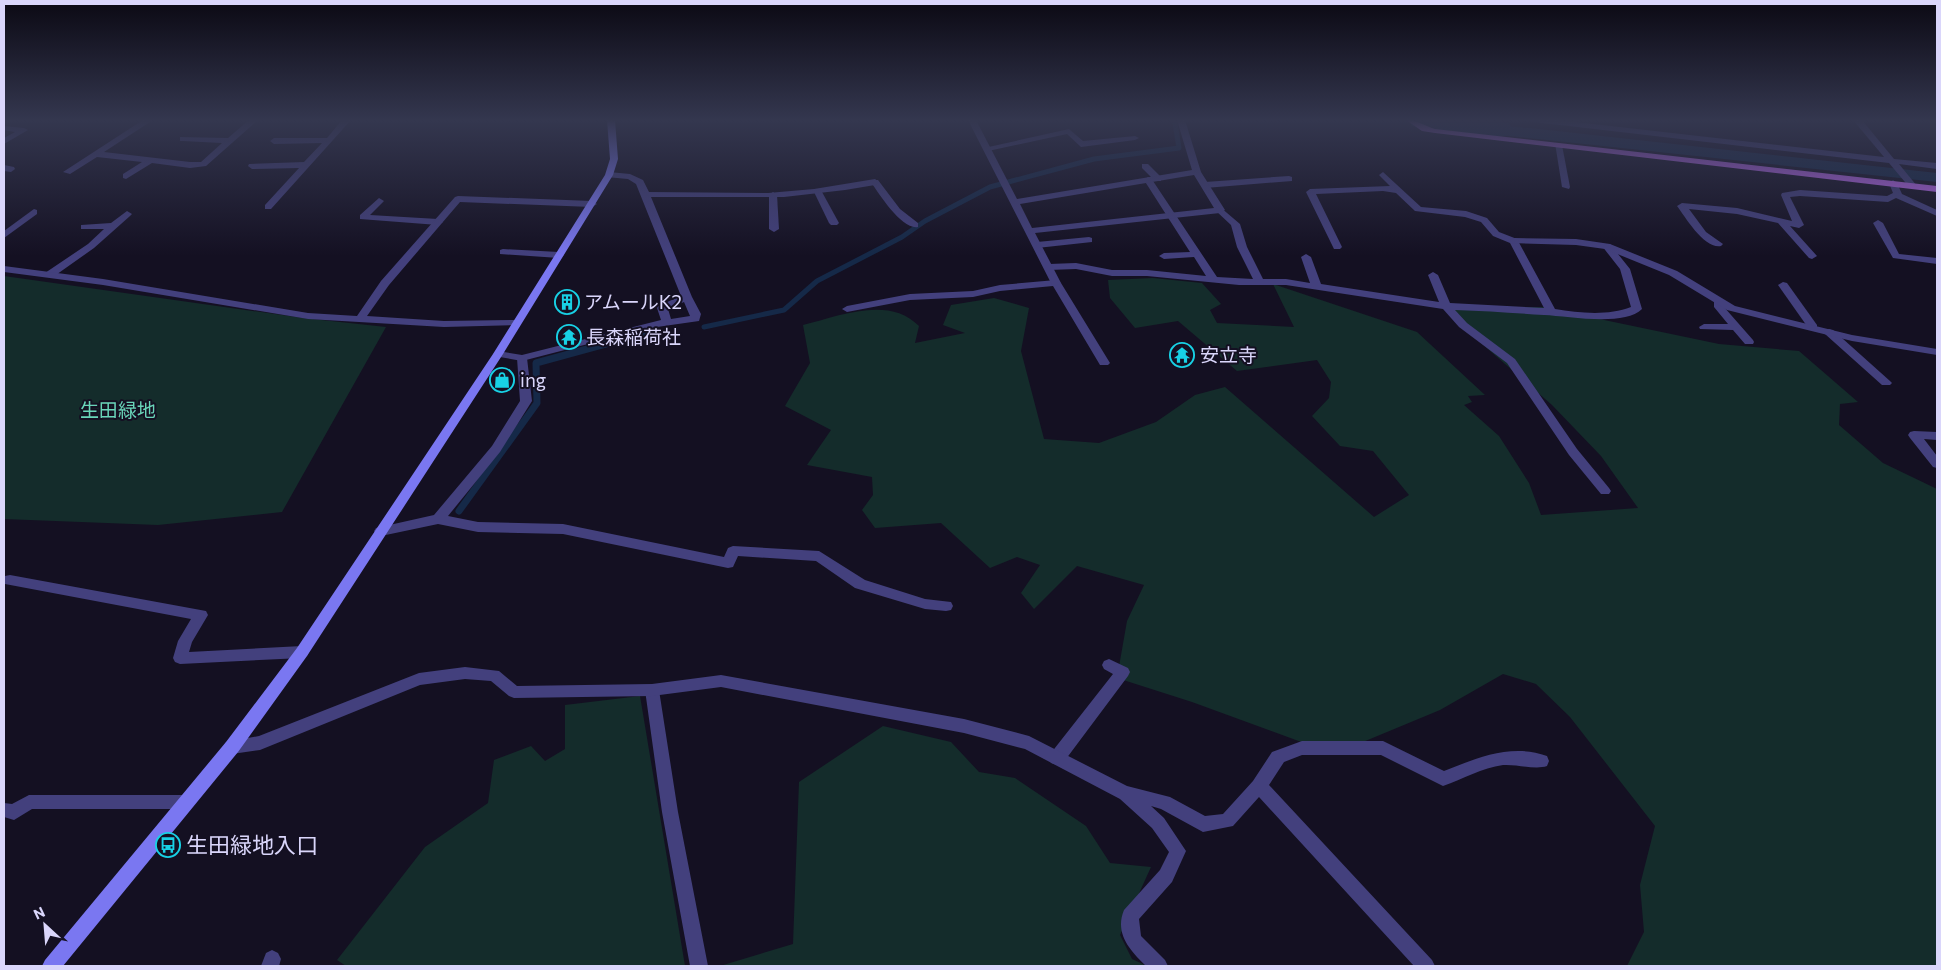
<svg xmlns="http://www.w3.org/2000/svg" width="1941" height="970" font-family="Commissioner,'Noto Sans JP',sans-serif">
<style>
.green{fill:#142c2b}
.water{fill:#152948}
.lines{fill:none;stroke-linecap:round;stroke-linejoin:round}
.stream-far1{stroke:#152948;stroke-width:5}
.stream{stroke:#152948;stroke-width:7}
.river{fill:#152948;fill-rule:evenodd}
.lane{fill:#43407d;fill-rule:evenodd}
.street{fill:#43407d;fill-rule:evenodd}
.secondary{fill:#7a77f1;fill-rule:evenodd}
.primary{fill:#bd68f0;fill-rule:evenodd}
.labels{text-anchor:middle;stroke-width:4;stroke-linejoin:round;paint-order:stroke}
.poi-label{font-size:19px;fill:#dad6fb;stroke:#141022;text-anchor:start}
.park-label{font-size:19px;fill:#69d4b9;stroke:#141022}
.near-poi-label{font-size:22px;fill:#dad6fb;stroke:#141022;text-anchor:start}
</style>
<rect width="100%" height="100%" fill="#141022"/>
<g class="green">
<polygon points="4,276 303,318 386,327 282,512 158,525 4,519"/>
<path d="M1153 278 1202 283 1221 304 1210 310 1217 323 1294 327 1273 284 1417 332 1485 395 1468 396 1472 402 1464 405 1499 436 1529 483 1541 515 1638 508 1601 456 1552 405 1481 343 1452 307H1542L1719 344 1799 351 1858 402 1840 404 1839 425 1883 463 1937 489V966H1627L1644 932 1640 885 1655 826 1570 717 1536 684 1503 674 1440 710 1334 754 1192 702 1117 678 1127 621 1144 585 1077 566 1034 609 1021 593 1040 565 1017 557 990 568 941 523 875 528 862 510 873 495 872 477 807 465 831 430 785 406 810 363 803 325C839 316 889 295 919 326L915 343 965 333 943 325 951 305 994 298 1029 308 1021 351 1044 439 1099 443 1156 422 1195 395 1225 387 1374 517 1409 495 1373 451 1340 446 1312 416 1329 398 1331 382 1317 360 1237 371 1178 321 1135 328 1110 298 1108 280Z"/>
<polygon points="640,696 685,966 346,966 337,960 425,847 488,803 494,760 531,746 545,761 565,749 565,705"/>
<polygon points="883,726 951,742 979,772 1015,778 1086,826 1110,863 1151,867 1120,935 1132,959 1147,966 720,966 793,944 799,782"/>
</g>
<polygon class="water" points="1443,121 1530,128 1937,173 1937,182 1444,129"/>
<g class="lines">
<polyline class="stream-far1" points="704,327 784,310 817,281 902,237 925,221 990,187 1094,159 1179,148 1175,123"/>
<polyline class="stream" points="459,511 537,403 536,363 653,331"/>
<polygon class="river" points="1408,120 1494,120 1509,123 1513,129 1509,135 1499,137 1421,128 1412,126"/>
<g class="lane">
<polygon points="143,120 153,120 104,152 190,162 201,162 222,143 183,141 180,141 180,137 228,138 249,120 258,120 206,166 190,168 152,163 126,179 123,178 123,174 142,162 97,157 70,174 63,172"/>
<polygon points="342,120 351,120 271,209 265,209 265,205 299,168 252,169 248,166 249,164 304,162 322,143 274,144 270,141 274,138 327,138"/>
<polygon points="4,126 24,128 28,130 4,144 4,138 15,132 4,130"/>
<polygon points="1069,129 1083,141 1135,136 1139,138 1135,140 1081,147 1067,134 988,151 984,148"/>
<polygon points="1555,143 1562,145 1570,187 1569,189 1562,187"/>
<polygon points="1142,164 1148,164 1161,177 1161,181 1155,181 1142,168"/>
<polygon points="4,165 14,167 15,169 11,172 4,171"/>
<path d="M1383 172 1421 207 1466 211 1487 218 1499 232 1517 239 1555 309C1579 313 1608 316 1631 307L1620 269 1602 246 1604 244H1610L1630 269 1642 309C1624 327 1568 316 1544 315 1514 313 1485 311 1455 310L1467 323 1515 359 1577 449 1609 488 1611 491 1609 494H1601L1569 455 1507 363 1459 327 1443 309 1286 285H1239L1147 276H1112L1076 269 1049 270 1044 267 1049 264 1076 263 1112 270H1147L1206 276 1194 257 1164 259 1159 256 1164 253 1190 252 1144 180 1148 177 1151 178 1217 277 1253 279 1237 247 1231 225 1215 210 1220 207 1240 224 1247 247 1263 279H1286L1310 283 1301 257 1306 254 1311 257 1321 284 1439 302 1428 275 1433 272 1438 275 1450 303 1544 308 1510 243 1493 236 1481 222 1465 217 1415 211 1396 193 1383 191 1316 194 1342 247 1340 249H1334L1306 192 1310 189 1390 186 1379 175Z"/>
<polygon points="1289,176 1292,177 1292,181 1205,188 1201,185 1205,182"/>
<path d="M872 180H878L900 209 918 223V227C902 230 879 194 871 182Z"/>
<path d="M1893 180 1897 183 1902 194 1937 210V216L1896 198 1888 202 1800 196 1790 197 1804 225 1799 228 1790 226 1817 256 1812 259 1809 258 1778 223 1737 214 1689 209 1706 232 1723 244 1721 246C1704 249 1686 218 1677 206L1682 203 1737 208 1792 221 1781 195 1782 193 1800 190 1887 196 1893 193 1889 183Z"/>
<polygon points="818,189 822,192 839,223 837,225 831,225 829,223 814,192"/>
<polygon points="773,192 777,195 779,229 774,232 769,229 769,195"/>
<polygon points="379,198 384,201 370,215 438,219 443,222 438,225 360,219 360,215"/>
<polygon points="34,209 37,210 37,214 4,238 4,231"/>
<polygon points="127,211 132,214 130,216 94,248 53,277 45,277 45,273 88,244 104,229 81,229 81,225 111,223"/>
<polygon points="1878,220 1883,223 1899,254 1937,258 1937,264 1893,258 1873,223"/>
<polygon points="1089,237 1092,238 1092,242 1037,248 1032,245 1037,242"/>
<polygon points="503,249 559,252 564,255 559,258 500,254 500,250"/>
<polygon points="1056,280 1061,283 1110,363 1108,365 1100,365 1053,286 1000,291 973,297 910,300 847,312 842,309 847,306 910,294 973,291 1000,285"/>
<polygon points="1783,282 1787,283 1817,325 1817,329 1809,329 1778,285"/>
<polygon points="1719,299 1723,300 1724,307 1753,340 1754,342 1753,344 1745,344 1733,330 1700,329 1699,327 1704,324 1728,324 1714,307 1714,302"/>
<polygon points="1829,329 1833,330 1890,381 1892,383 1890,385 1882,385 1825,334 1825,330"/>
<polygon points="522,355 527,358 532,401 500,452 448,516 478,522 563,524 724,557 728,548 733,546 819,551 865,580 925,599 951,602 953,606 951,610 946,611 925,609 855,588 816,561 738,556 733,567 728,568 563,534 478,532 438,524 381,536 376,534 374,531 376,528 434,515 492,446 520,401 517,358"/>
<polygon points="1914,431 1937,432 1937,440 1924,439 1937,456 1937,468 1933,467 1910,438 1908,435 1910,432"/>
<polygon points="10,575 206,611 208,615 192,642 189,652 302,646 307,648 309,652 307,656 302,658 180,664 175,662 173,658 178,641 191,619 5,584 5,576"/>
<polygon points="1109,659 1128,668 1130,672 1128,676 1063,763 1057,765 1051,763 1049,758 1051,753 1113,674 1104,669 1102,665 1104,661"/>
<polygon points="652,684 657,686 659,690 678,812 708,966 690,966 662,812 645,690 647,686"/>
<polygon points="29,795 186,795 192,797 194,802 192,807 186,809 32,809 14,820 4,817 4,803 12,804"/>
<polygon points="272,950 278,953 281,959 279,966 261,966 266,953"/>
</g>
<g class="street">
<path d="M968 120H976L1017 199 1192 170 1177 120H1185L1201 172 1225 210 1220 213 1035 233 1061 283 1056 286 1052 285ZM1194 175 1214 208 1032 228 1020 204Z"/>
<polygon points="1530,120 1558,120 1884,157 1853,120 1862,120 1894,159 1937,163 1937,169 1899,164 1917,186 1913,189 1910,188 1889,163 1534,122"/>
<path d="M609 172 630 174 643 180 649 192 768 193 814 189 875 179 879 182 875 185 845 190 784 197H651L692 297 701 314 699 321 650 328 522 361 494 356 493 354 498 351 522 355 661 320 657 308 658 306 681 296 636 184 628 179 606 177V173ZM684 302 690 316 671 319 668 309Z"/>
<polygon points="458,196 592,201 597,204 592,207 460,202 389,285 367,316 444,321 515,320 519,321 519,325 444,327 308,319 103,285 4,272 4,266 103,279 308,313 357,316 381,281 455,197"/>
<polygon points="1514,238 1576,239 1610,244 1677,271 1735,306 1852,335 1937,349 1937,355 1852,341 1727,310 1669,275 1605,249 1576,245 1511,243 1511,239"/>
<path d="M465 667 499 671 517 686 652 684 721 675 964 719 1029 736 1127 786 1170 797 1205 816 1223 814 1253 781 1272 752 1302 741H1383L1444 771C1477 758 1511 743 1547 756L1549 761 1547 766C1535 770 1517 764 1503 765 1482 768 1463 779 1443 786L1381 755H1302L1284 762 1269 785 1432 960 1435 966H1414L1259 797 1233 826 1203 832 1161 809 1151 806 1164 818 1186 851 1172 882 1139 919 1141 936 1165 960 1168 966H1146C1131 951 1114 934 1124 910L1160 870 1169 852 1152 828 1120 799 1025 749 964 733 721 687 652 696 514 698 509 696 491 681 465 679 420 685 260 750 232 754 226 752 224 747 226 742 259 736 419 673Z"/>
</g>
<polygon class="secondary" points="607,120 615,120 618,159 613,175 503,354 307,656 238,752 63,966 42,966 45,960 226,742 297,648 493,354 605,175 610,159"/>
<path class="primary" d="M1406 120C1418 120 1424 126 1435 129L1937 186V192L1435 133 1422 131Z"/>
</g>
<linearGradient id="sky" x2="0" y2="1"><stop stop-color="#0b0913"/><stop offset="0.47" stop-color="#34374f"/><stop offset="1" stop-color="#34374f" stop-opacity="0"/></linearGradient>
<rect width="1941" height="256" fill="url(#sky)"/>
<defs>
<symbol id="building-ring" viewBox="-11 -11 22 22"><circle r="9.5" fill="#141022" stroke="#18d1e5" stroke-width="1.5"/><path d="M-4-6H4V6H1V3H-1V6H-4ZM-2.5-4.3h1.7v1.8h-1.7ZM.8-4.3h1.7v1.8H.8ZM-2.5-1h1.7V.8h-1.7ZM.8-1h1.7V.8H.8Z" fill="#18d1e5"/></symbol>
<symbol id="temple-ring" viewBox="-11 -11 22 22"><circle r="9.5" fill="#141022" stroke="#18d1e5" stroke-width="1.5"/><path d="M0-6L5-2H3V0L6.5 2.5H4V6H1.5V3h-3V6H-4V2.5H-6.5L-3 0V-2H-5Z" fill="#18d1e5"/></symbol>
<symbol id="shop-ring" viewBox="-11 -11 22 22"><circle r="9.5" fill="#141022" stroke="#18d1e5" stroke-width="1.5"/><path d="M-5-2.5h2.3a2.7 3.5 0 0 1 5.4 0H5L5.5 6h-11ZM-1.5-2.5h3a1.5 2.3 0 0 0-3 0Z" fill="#18d1e5"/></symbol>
<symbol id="bus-ring" viewBox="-11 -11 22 22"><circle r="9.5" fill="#141022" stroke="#18d1e5" stroke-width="1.5"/><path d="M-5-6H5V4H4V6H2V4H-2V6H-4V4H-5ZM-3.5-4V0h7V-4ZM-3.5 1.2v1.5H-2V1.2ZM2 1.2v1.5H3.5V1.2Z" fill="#18d1e5"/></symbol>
</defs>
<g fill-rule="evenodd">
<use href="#building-ring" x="553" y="288" width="28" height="28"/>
<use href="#temple-ring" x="555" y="323" width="28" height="28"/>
<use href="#temple-ring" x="1168" y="341" width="28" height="28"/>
<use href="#shop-ring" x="488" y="366" width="28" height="28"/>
<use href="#bus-ring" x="154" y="831" width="28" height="28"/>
</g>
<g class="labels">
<g class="poi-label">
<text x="584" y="309">アムールK2</text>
<text x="586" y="344">長森稲荷社</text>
<text x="1200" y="362">安立寺</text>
<text x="520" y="387">ing</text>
</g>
<g class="park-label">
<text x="118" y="417">生田緑地</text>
</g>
<g class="near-poi-label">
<text x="186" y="853">生田緑地入口</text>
</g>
</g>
<rect width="1941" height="970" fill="none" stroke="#dad6fb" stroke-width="10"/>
<g transform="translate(45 925) rotate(334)" stroke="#141022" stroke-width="4" paint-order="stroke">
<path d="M0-4L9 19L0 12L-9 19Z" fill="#dad6fb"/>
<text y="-8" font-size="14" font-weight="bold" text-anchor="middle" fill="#dad6fb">N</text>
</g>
</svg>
